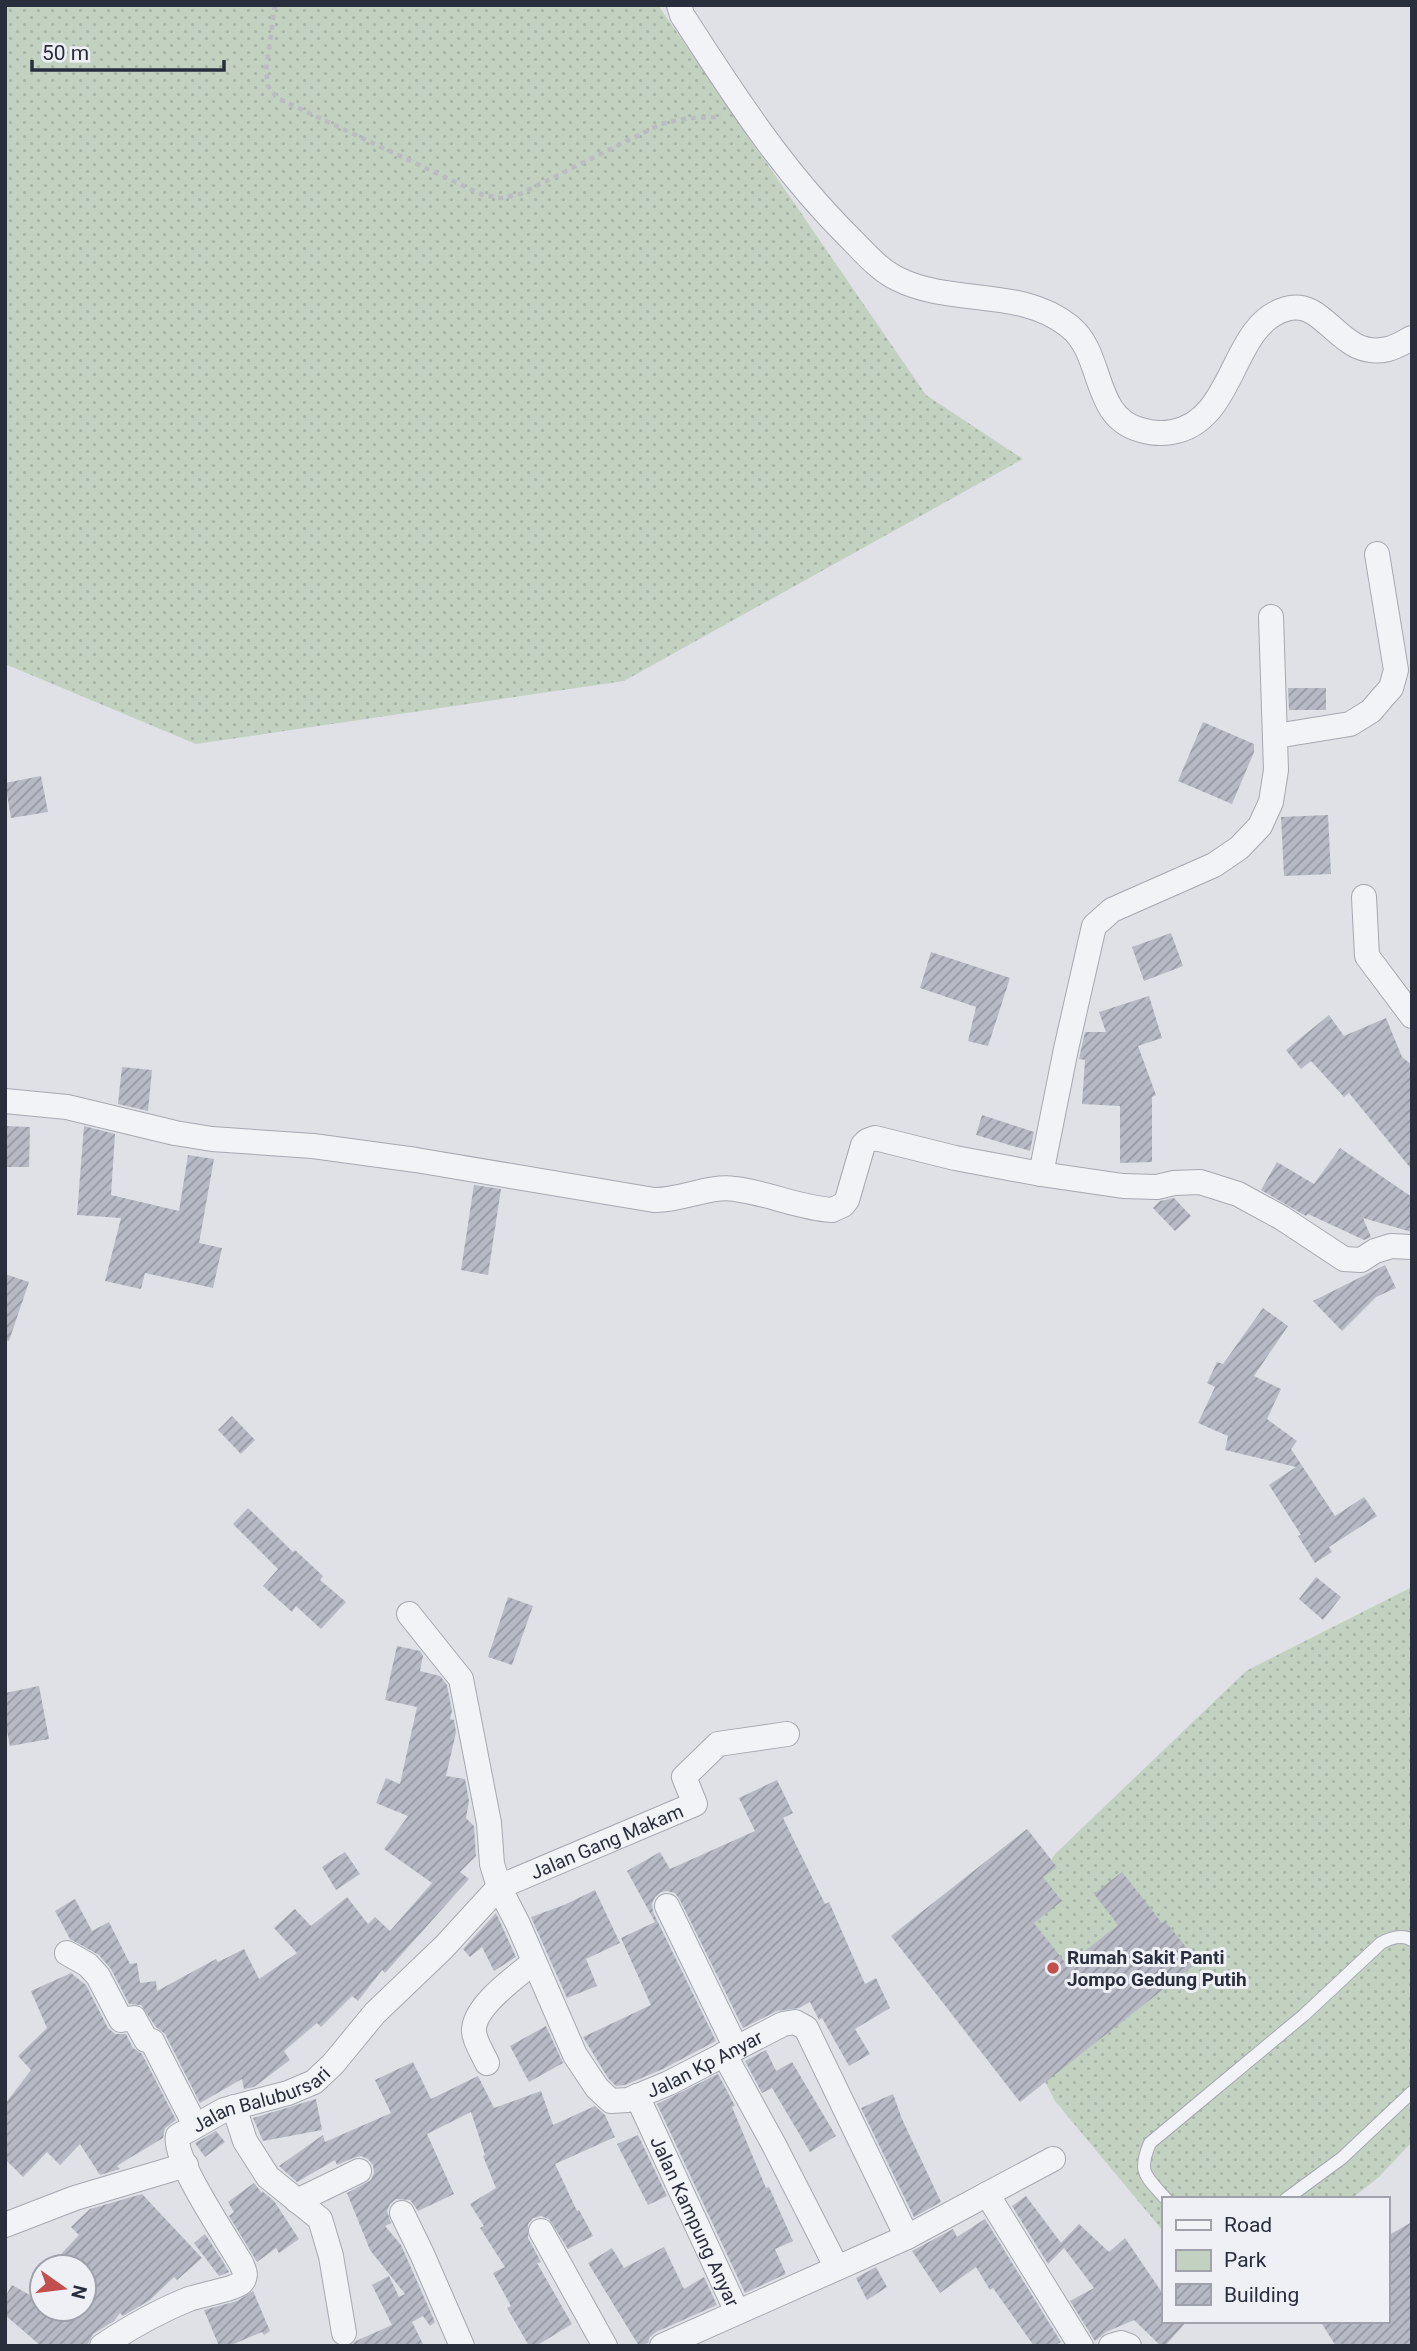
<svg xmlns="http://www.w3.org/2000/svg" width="1417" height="2351" font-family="Roboto,sans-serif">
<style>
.green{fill:url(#green-dots)}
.building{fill:url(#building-hatch)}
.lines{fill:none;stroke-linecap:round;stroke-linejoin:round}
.service-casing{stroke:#a5a8b1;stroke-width:14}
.minor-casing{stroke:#a5a8b1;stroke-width:26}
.path{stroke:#babcc2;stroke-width:4.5;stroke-dasharray:5 5;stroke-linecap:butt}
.service{stroke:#f2f3f6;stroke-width:12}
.minor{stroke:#f2f3f6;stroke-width:24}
.poi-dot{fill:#c34e4e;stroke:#eff0f5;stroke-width:2.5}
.labels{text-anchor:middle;stroke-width:6;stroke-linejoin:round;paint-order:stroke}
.street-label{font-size:19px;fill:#292e3d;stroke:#eff0f5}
.poi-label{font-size:19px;font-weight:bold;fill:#292e3d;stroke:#eff0f5;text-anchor:start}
</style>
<defs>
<pattern id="green-dots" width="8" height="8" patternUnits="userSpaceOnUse" patternTransform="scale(1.75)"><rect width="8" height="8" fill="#c3d1c1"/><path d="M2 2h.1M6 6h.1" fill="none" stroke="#a8b4a7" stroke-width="1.8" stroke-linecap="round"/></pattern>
<pattern id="building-hatch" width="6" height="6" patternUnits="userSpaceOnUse" patternTransform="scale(1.75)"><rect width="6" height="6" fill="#b7bac4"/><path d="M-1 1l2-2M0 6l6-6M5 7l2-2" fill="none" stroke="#9598a0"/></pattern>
</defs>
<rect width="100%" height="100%" fill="#dfe1e7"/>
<g class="green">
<polygon points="5,5 658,5 926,395 1023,459 624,681 196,744 5,664"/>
<polygon points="1412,1587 1412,2142 1379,2177 1351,2199 1163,2199 1163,2231 1055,2101 985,1964 1055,1854 1246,1671"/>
</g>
<g class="building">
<polygon points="1288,688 1326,688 1326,710 1289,710"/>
<polygon points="1203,722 1254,744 1254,752 1232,804 1178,781"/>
<polygon points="41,776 48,812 11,818 5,783"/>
<polygon points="1328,815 1331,874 1284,876 1281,817"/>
<polygon points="1171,933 1183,966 1144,981 1132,947"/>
<polygon points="931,952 1010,978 988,1046 968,1041 976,1007 920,988"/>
<polygon points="1149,996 1162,1038 1138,1046 1156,1095 1152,1097 1152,1162 1120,1163 1120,1106 1082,1104 1085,1060 1079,1059 1085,1032 1106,1032 1099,1012"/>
<polygon points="1329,1015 1344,1036 1386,1018 1402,1057 1412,1065 1412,1170 1349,1093 1344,1097 1311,1061 1301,1069 1286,1050"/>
<polygon points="122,1067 152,1070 148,1111 118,1104"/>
<polygon points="982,1115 1034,1132 1030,1151 976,1135"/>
<polygon points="5,1126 30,1127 29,1167 5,1167"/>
<polygon points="84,1126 115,1134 111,1195 179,1211 188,1155 214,1159 199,1243 222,1248 213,1288 145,1273 141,1289 105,1281 121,1218 77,1215"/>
<polygon points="1340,1148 1412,1197 1412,1232 1363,1218 1371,1237 1364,1240 1308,1214 1306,1216 1261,1190 1277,1162 1314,1184"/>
<polygon points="474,1185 501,1189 488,1275 461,1270"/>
<polygon points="1174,1198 1191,1216 1175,1231 1153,1208 1160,1201"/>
<polygon points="1385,1265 1396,1288 1376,1297 1342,1331 1313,1301"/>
<polygon points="5,1274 29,1282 9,1341 5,1340"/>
<polygon points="1263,1308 1288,1326 1254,1376 1281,1389 1267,1419 1297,1441 1291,1449 1335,1516 1364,1497 1377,1516 1329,1547 1332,1552 1315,1563 1298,1536 1301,1535 1269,1485 1296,1467 1225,1450 1228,1436 1198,1423 1215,1387 1207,1383 1217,1362 1223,1364"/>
<polygon points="232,1416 255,1440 241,1454 218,1430"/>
<polygon points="248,1508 293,1552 295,1550 323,1576 320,1580 346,1602 321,1629 296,1606 292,1612 263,1586 278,1569 233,1524"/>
<polygon points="1316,1577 1341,1597 1323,1620 1299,1599"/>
<polygon points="508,1597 533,1606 512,1665 488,1657"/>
<polygon points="397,1646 420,1651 423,1656 420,1671 440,1676 447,1685 452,1711 450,1719 454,1720 456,1732 446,1776 465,1779 469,1801 466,1818 474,1826 476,1856 460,1872 469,1879 385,1973 382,1970 358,2001 352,1996 321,2027 317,2023 284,2051 290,2060 254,2087 244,2089 242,2079 200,2103 165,2034 156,2027 141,2005 129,2004 111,1969 99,1955 70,1939 55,1911 75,1899 92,1931 109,1922 130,1964 137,1963 140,1983 156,1981 157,1991 216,1959 218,1962 244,1949 259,1979 297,1953 274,1928 295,1909 311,1926 347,1897 368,1924 375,1917 390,1931 432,1883 384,1849 408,1816 376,1803 386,1778 400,1784 417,1707 385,1700"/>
<polygon points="39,1686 49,1739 10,1746 5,1722 5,1693"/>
<polygon points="777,1780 793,1813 783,1818 825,1904 829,1902 865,1984 876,1978 890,2008 855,2029 870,2054 849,2066 822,2018 819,2020 810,2002 799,2008 777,2011 743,2028 680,1900 675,1893 667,1891 661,1892 655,1897 652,1904 653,1912 716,2041 663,2069 625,2085 616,2086 608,2078 583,2037 651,2005 621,1938 655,1922 627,1871 660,1852 670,1869 755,1831 739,1798"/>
<polygon points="1027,1829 1057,1867 1043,1877 1062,1901 1034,1923 1067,1965 1118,1925 1094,1894 1122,1872 1162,1923 1165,1921 1198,1962 1020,2102 891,1936"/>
<polygon points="345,1852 360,1874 336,1890 322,1867"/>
<polygon points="595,1890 620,1943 586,1959 597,1986 567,1998 531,1917 564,1905"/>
<polygon points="496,1913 516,1957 494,1971 482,1947 470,1957 463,1949"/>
<polygon points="71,1973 86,1985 108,2028 115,2034 126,2034 133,2048 142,2054 176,2120 165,2128 163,2138 123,2162 117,2166 120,2169 100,2175 80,2144 60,2165 47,2152 23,2177 5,2159 5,2104 31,2070 18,2056 47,2028 31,1991"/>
<polygon points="546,2026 563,2063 529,2082 510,2046"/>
<polygon points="766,2050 776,2071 792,2062 836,2136 810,2152 772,2088 762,2093 745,2061"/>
<polygon points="413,2062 431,2099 478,2076 494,2108 541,2091 553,2125 595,2106 605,2115 615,2137 555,2164 577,2211 579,2210 593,2236 568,2249 549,2219 541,2216 533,2218 528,2224 528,2238 541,2262 537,2263 572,2324 536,2346 529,2346 507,2308 511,2306 493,2273 505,2267 480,2228 484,2226 470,2204 496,2188 483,2156 485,2155 471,2112 427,2134 454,2194 418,2211 410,2200 396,2199 390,2204 387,2211 391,2223 385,2226 401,2245 435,2322 430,2326 423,2316 412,2322 424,2346 351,2346 356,2341 392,2325 372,2285 389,2276 399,2297 405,2294 370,2250 347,2193 371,2180 374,2173 373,2165 368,2159 361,2156 353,2158 337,2165 335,2160 297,2182 279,2166 323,2135 325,2142 391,2113 375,2080"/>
<polygon points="718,2074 735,2106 732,2107 766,2188 769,2187 793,2241 775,2249 786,2274 745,2293 657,2104"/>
<polygon points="893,2094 902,2119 941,2202 914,2217 861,2108"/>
<polygon points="316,2099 322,2130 263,2141 253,2118"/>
<polygon points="216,2131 225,2142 205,2157 195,2143"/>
<polygon points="638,2135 667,2196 648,2205 617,2144"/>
<polygon points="254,2183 262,2193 262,2191 274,2201 299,2239 279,2253 276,2248 257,2262 229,2216 234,2212 228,2202"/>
<polygon points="142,2194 202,2258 177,2280 174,2277 150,2300 123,2316 120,2313 114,2321 93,2334 87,2346 41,2346 5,2315 5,2297 12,2285 42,2302 42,2309 84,2309 84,2267 49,2267 79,2235 71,2227 90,2209"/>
<polygon points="1026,2196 1061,2243 1079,2224 1109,2252 1125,2238 1163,2294 1163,2321 1187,2321 1165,2346 1161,2346 1134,2320 1106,2332 1095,2341 1070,2301 1094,2288 1064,2248 1048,2264 1012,2206"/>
<polygon points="985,2219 1061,2342 1054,2346 1034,2346 993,2288 990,2290 976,2267 940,2293 912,2251 953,2229 957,2237"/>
<polygon points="1412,2222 1412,2346 1336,2346 1320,2321 1387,2321 1387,2236"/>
<polygon points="205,2234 222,2260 229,2272 219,2276 194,2243"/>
<polygon points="664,2247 684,2289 704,2277 717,2305 656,2332 650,2337 648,2343 639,2346 588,2263 612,2248 624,2268"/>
<polygon points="876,2267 887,2287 867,2300 856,2278"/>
<polygon points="253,2291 270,2331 264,2335 262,2332 229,2346 219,2346 204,2310 237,2301"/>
</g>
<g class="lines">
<defs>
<g id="service">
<path d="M1166 2199C1146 2176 1137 2173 1150 2143L1304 2015 1381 1943C1390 1938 1402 1934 1412 1940"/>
<polyline points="1286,2199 1342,2158 1412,2092"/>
</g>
<g id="minor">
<path d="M679 5 682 15C733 94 783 172 850 238 865 253 879 270 898 279 952 306 1020 287 1069 326 1105 354 1091 417 1141 430 1151 433 1162 434 1172 432 1236 421 1230 325 1286 309 1326 297 1339 361 1388 349 1396 347 1404 342 1412 338"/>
<polyline points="1276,736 1350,724 1371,711 1382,698 1391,688 1396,670 1377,554"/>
<polyline points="1364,897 1367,956 1412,1016"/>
<path d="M5 1101 67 1107 175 1133 212 1139 313 1146 416 1160 654 1200C681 1201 708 1185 735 1189 768 1193 799 1208 832 1210L843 1205 847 1200 863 1145 867 1141 875 1138 955 1158 1041 1174 1123 1186 1157 1187 1174 1183 1200 1182 1238 1194 1282 1218 1344 1259 1361 1260 1375 1251 1391 1246 1412 1247"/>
<polyline points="1041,1174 1066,1049 1094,926 1112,910 1214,865 1239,848 1260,826 1271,802 1276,770 1271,617"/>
<path id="s1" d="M409 1614 461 1679 489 1823 492 1864 499 1887 518 1924 575 2055 597 2088 611 2101 628 2100 669 2083 783 2024 795 2022 806 2028 907 2237"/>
<polyline points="667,1906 736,2048"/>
<polyline points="67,1953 88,1965 98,1976 121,2020 134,2018 146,2040 152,2041 195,2125"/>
<polyline points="724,2054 773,2143 837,2268"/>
<path d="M487 2063C483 2054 475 2042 474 2032 472 2007 517 1976 534 1962"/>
<path id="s2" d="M637 2096 737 2312"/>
<polyline points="234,2107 245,2141 268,2177 320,2219 331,2256 344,2333"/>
<polyline points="987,2194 1081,2346"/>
<polyline points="297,2201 359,2171"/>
<polyline points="402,2213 422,2254 462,2346"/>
<polyline points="5,2225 75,2198 186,2165"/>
<polyline points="541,2231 605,2346"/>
<path id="s3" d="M102 2346C129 2328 159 2311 189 2299 200 2295 234 2289 241 2283 248 2276 244 2270 241 2263 228 2240 172 2159 178 2136L224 2110 288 2093 314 2082 333 2064 375 2013 444 1947 499 1887 695 1804 684 1777 718 1744 787 1734"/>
<polyline points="662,2346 907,2237 1053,2159"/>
<polyline points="1111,2346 1121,2343 1129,2346"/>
</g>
</defs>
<use href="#service" class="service-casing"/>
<use href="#minor" class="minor-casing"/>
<polyline class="path" points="275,5 266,70 268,86 277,98 483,195 501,198 520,194 661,124 689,118 721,117"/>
<use href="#service" class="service"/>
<use href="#minor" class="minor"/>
</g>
<circle class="poi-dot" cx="1053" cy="1968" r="7"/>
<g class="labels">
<g class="street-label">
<text dy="7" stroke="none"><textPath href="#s3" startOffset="852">Jalan Gang Makam</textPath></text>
<text dy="7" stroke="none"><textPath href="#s1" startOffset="640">Jalan Kp Anyar</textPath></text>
<text dy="7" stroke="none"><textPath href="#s3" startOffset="410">Jalan Balubursari</textPath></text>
<text dy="7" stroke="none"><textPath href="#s2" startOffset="138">Jalan Kampung Anyar</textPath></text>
</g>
<g class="poi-label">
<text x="1067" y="1964">Rumah Sakit Panti<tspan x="1067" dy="22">Jompo Gedung Putih</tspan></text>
</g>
</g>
<rect width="1417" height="2351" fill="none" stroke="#292e3d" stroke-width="14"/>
<rect x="1162" y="2197" width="228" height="126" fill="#eff0f5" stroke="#a0a2ab" stroke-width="2"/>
<rect x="1176" y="2220" width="35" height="10" fill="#f2f3f6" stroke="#a0a2ab" stroke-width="2"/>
<text x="1224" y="2232" font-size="21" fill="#292e3d">Road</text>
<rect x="1176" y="2250" width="35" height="21" fill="#c3d1c1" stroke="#a0a2ab" stroke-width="2"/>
<text x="1224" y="2267" font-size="21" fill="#292e3d">Park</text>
<rect x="1176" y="2284" width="35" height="21" fill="url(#building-hatch)" stroke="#a0a2ab" stroke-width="2"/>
<text x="1224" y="2302" font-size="21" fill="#292e3d">Building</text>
<g transform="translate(63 2288) rotate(104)"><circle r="33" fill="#eff0f5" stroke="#a0a2ab" stroke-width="2"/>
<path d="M0-5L12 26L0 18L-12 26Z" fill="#c34e4e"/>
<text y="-10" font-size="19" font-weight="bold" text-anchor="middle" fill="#292e3d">N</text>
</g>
<path d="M32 60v10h192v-10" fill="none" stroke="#292e3d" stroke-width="3.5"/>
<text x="42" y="60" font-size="21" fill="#292e3d" stroke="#eff0f5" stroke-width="5" paint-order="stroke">50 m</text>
</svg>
